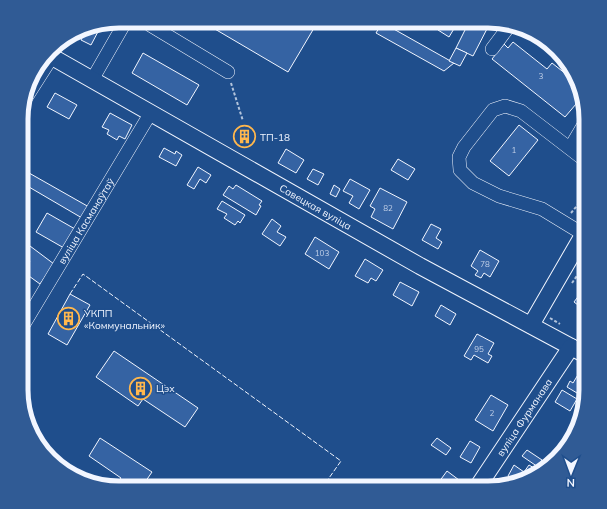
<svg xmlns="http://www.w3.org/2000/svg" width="607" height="509" font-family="Mulish,sans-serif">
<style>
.building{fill:#3563a3;stroke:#f2f6ff}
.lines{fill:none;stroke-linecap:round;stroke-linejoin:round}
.minor-casing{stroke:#f2f6ff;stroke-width:14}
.major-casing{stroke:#f2f6ff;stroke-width:18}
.path{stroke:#b3c4dc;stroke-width:2;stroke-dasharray:3 2;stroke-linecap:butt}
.minor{stroke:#1f4e8c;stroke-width:13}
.major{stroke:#1f4e8c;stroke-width:16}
.fence{stroke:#f2f6ff;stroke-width:1;stroke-dasharray:5 2;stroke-linecap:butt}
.labels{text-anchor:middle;stroke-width:3;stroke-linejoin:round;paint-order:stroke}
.number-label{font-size:8px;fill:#c3d1e8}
.poi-label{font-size:10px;fill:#f2f6ff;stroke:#1f4e8c;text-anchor:start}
.street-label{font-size:10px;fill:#f2f6ff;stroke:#1f4e8c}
.rim{fill:none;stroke:#f2f6ff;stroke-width:5}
</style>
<rect width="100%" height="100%" fill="#1f4e8c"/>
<g class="building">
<polygon points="478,21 490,23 473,56 456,48 469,22 477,24"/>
<polygon points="443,22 458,22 449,37 438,30"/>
<polygon points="317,23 288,72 208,25"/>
<polygon points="382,23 383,23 454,63 444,71 376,33"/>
<polygon points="88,26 101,26 91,45 81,40"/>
<polygon points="513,42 547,69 552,63 576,82 571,88 582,97 565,117 492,59 504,44 508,48"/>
<polygon points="456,48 467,53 460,66 449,61"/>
<polygon points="143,53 199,85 187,105 132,73"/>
<polygon points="55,93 77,105 69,119 47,107"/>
<polygon points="110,113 132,125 125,139 119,136 117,140 107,134 109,130 102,127"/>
<polygon points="519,125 538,140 509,176 490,161"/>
<polygon points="242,131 252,136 248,144 238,139"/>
<polygon points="164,148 175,154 176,151 182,155 176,166 159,157"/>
<polygon points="286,149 304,160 296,173 278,163"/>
<polygon points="398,159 415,169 408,180 391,170"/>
<polygon points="198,167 211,175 206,183 200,179 194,189 187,185"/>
<polygon points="22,169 89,207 82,218 29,187 22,199"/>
<polygon points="313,169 324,174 318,185 307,179"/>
<polygon points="350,179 370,190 359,209 349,203 353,196 343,191"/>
<polygon points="236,185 262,201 259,205 261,206 256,215 223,195 229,186 233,189"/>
<polygon points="334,185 340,189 336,197 330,194"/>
<polygon points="380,188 407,202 393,229 371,217 375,209 370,206"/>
<polygon points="222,201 245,215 240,223 238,221 235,225 224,218 227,214 217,209"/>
<polygon points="47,213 75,229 64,248 36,232"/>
<polygon points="272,219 281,226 277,232 286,237 280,246 262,234"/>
<polygon points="431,224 441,229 436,238 442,242 438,249 422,240"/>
<polygon points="315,237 339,252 329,269 305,254"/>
<polygon points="22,240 54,264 40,284 22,271 30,261 22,255"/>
<polygon points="480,250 499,261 490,277 484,273 481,278 475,275 478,271 471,266"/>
<polygon points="365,259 383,270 376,281 371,278 368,283 355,276"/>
<polygon points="400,282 419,292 412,306 393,295"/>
<polygon points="586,286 586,311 574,302"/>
<polygon points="70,294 90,305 67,345 48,334"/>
<polygon points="441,305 456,314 450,325 435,316"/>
<polygon points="477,334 494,343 488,354 492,356 488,363 474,355 471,360 464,356"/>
<polygon points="114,351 198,408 185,427 143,399 138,406 96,377"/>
<polygon points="579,373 586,377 586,389 582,396 567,387 570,381 573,383"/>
<polygon points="562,390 577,399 570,411 555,402"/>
<polygon points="491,395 508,405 493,431 475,420"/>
<polygon points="100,438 152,472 141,488 117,488 115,487 121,478 89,456"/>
<polygon points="437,438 451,448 446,455 431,445"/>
<polygon points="470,441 480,447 471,463 460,457"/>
<polygon points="527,450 542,460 538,467 522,456"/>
<polygon points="514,465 524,472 529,465 539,471 526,480 518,482 508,476"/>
<polygon points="447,471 459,480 453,488 438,488 436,486"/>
<polygon points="502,478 511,484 497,486"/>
</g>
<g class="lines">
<defs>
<g id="minor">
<polyline points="150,25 228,72"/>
<polyline points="517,26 538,36"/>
<polyline points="492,49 510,25"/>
<polyline points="92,80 123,26"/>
<polyline points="22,104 52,57"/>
<polyline points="570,148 586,121"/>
<polyline points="583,234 542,209 499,196 473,183 460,170 459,157 464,147 493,110 505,106 521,111 586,161"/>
<path id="s1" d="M21 329 150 114"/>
</g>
<g id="major">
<path id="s2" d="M47 54 420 266 586 355"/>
<polyline points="531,325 586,230"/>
<path id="s3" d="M477 488 571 347"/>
</g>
</defs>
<use href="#minor" class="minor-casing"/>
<use href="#major" class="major-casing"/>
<g class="path">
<polyline points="231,83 243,121"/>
<polyline points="571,213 586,195"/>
<polyline points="572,283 586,263"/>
<polyline points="550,318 560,324"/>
</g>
<use href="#minor" class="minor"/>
<use href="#major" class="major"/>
<polyline class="fence" points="70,294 83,274 341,461 322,488"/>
</g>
<defs>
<symbol id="building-ring" viewBox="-11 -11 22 22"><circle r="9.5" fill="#1f4e8c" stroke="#ffb74d" stroke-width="1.5"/><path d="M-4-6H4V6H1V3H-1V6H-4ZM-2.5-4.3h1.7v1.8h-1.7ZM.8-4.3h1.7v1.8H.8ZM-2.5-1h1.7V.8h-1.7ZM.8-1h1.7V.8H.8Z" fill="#ffb74d"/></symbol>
</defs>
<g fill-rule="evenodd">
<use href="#building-ring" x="232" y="124" width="25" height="25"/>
<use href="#building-ring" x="56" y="306" width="25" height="25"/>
<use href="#building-ring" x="128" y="376" width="25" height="25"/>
</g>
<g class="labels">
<g class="number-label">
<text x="541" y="79">3</text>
<text x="514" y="153">1</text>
<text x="388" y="211">82</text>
<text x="322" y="256">103</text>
<text x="485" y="267">78</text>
<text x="479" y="352">95</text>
<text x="492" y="416">2</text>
</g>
<g class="poi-label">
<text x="260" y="141">ТП-18</text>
<text x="84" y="317">УКПП<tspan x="84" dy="12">«Коммунальник»</tspan></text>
<text x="156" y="392">Цэх</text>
</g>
<g class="street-label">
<text dy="4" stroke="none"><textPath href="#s2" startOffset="309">Савецкая вуліца</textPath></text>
<text dy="4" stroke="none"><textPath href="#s1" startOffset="126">вуліца Касманаўтаў</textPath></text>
<text dy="4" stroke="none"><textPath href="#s3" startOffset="85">вуліца Фурманава</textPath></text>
</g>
</g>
<path d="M0 0H607V509H0ZM119 28H488A91 91 0 0 1 579 119V390A91 91 0 0 1 488 481H119A91 91 0 0 1 28 390V119A91 91 0 0 1 119 28Z" fill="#305b95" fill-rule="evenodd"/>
<path class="rim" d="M119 28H488A91 91 0 0 1 579 119V390A91 91 0 0 1 488 481H119A91 91 0 0 1 28 390V119A91 91 0 0 1 119 28Z"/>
<g transform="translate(571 473) rotate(181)" stroke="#1f4e8c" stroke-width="3" paint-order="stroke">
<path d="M0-3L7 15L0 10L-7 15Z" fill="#f2f6ff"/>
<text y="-6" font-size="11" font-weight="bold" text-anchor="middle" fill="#f2f6ff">N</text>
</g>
</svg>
